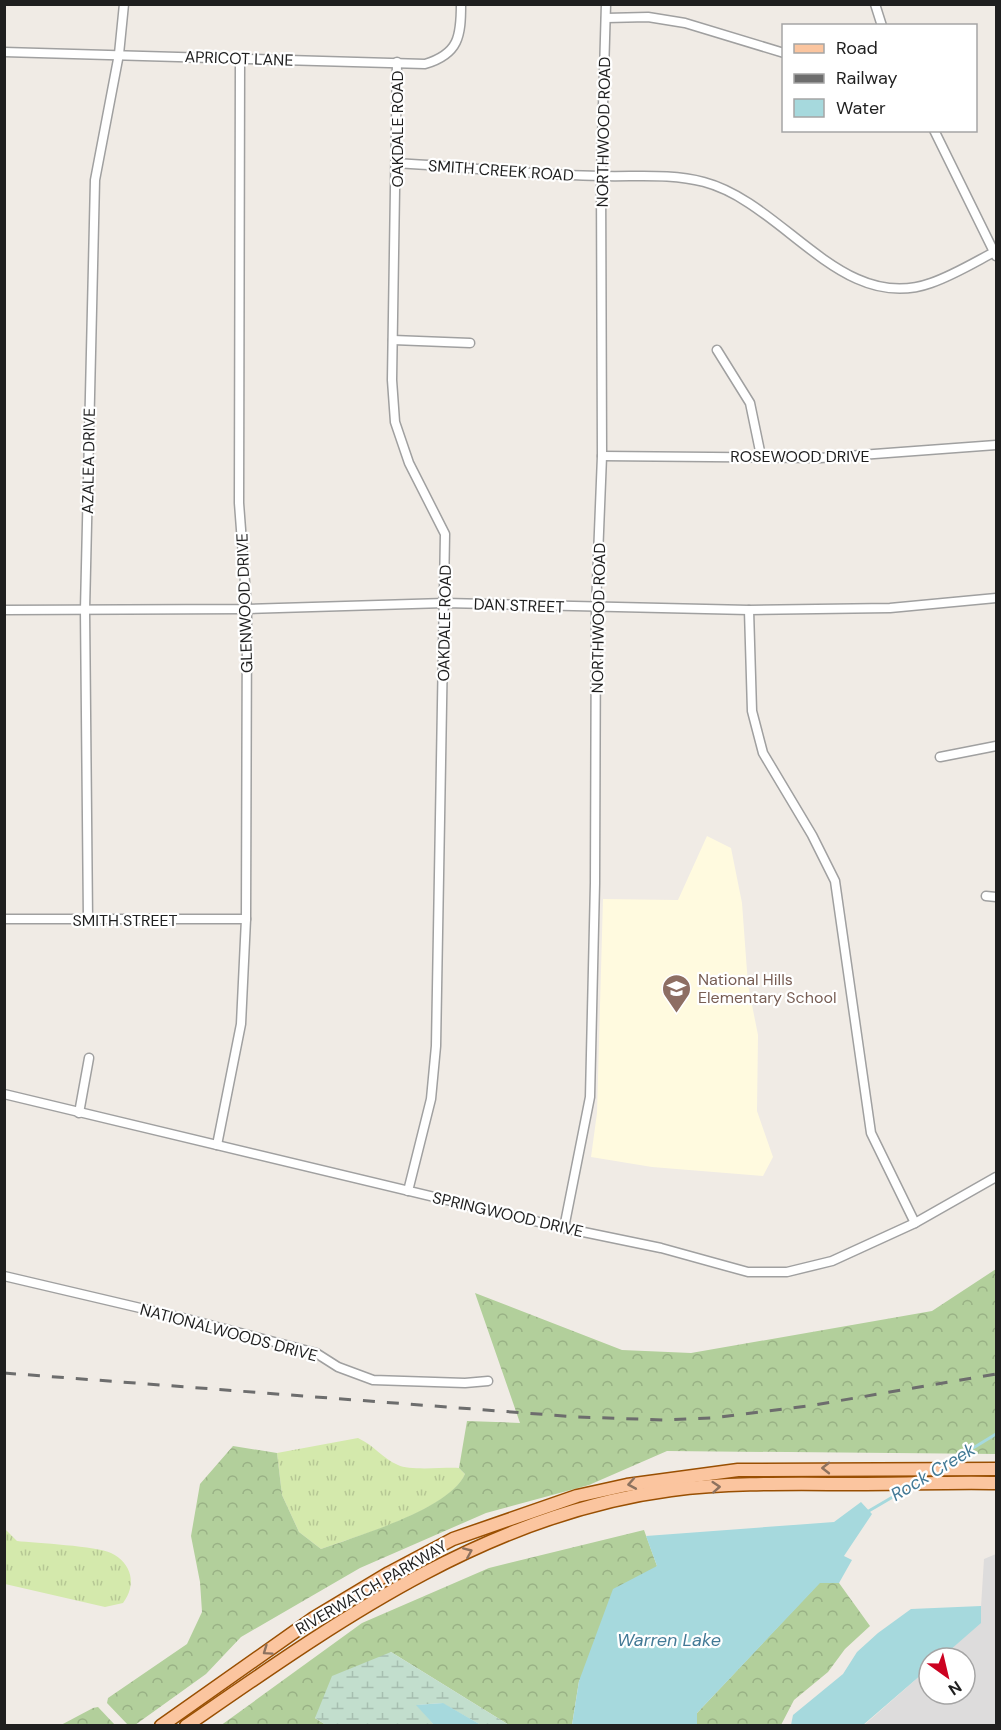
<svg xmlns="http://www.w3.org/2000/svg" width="1001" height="1730" font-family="'DM Sans',sans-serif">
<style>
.residential{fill:#dddcdc}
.education{fill:#fffadf}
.grass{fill:url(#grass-tufts)}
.forest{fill:url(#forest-crowns)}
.wetland{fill:url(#wetland-marsh)}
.water{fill:#a6d9dd}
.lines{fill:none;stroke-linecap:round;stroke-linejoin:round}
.stream{stroke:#a6d9dd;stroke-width:3}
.street-casing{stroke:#a0a0a0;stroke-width:11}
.primary-casing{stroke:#994f02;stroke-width:15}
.street{stroke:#fff;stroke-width:8}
.primary{stroke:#fbc59f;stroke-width:12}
.rail{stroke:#6d6d6d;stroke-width:3;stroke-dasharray:12 12;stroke-linecap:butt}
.oneway{stroke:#8d725f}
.labels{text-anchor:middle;stroke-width:4.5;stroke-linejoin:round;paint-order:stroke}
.street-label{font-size:16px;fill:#1f1f1f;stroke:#fff}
.education-label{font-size:16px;fill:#785e54;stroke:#fff;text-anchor:start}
.water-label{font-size:18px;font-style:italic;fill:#437a96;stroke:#fff}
</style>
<defs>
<pattern id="grass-tufts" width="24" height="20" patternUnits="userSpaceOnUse" patternTransform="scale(1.5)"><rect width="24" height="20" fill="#d4e9ac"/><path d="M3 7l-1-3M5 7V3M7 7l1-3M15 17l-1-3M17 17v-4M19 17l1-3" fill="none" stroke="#b6c794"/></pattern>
<pattern id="forest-crowns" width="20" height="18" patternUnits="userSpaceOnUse" patternTransform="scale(1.5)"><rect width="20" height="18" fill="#b2cf9b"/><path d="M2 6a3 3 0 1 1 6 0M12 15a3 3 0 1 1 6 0" fill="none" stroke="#99b185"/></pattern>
<pattern id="wetland-marsh" width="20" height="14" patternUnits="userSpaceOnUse" patternTransform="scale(1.5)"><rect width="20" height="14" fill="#c2decd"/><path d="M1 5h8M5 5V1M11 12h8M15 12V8" fill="none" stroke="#a6beb0"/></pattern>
</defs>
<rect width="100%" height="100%" fill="#f0ebe5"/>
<polygon class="residential" points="996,1554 996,1725 863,1726 929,1668 929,1694 965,1694 965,1658 941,1658 980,1623 984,1559"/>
<polygon class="education" points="707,836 731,848 742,903 748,985 758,1035 757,1111 773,1157 763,1176 652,1167 591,1157 597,1113 603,899 678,900"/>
<g class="grass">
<path d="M358 1438C375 1446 382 1458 398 1465 410 1471 444 1467 459 1468L465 1474C450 1510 357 1536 321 1549L299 1532 282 1495 277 1453Z"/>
<path d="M4 1528 17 1541C36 1543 97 1546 111 1553 132 1563 137 1585 123 1603L105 1607 5 1584Z"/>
</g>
<g class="forest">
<path d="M996 1269V1454L667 1451 589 1485 486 1513 360 1568 241 1637 206 1674 135 1725H128L107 1703 108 1698 187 1644 202 1612 200 1582 191 1536 200 1484 233 1446 277 1453 282 1495 299 1532 321 1549C357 1536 450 1509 465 1474L459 1468 467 1421 520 1423 475 1293 622 1350 691 1353 932 1311Z"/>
<polygon points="644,1530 657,1566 579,1681 572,1725 509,1725 391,1652 315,1718 326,1725 220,1726 362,1623 489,1568"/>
<polygon points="820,1582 839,1583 870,1626 845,1649 828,1672 794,1700 781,1725 697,1726 697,1713"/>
<polygon points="98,1707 115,1725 61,1725 93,1708"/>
</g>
<polygon class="wetland" points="391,1652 509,1725 481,1725 442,1703 417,1705 434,1725 326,1725 315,1718 332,1676"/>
<g class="water">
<polygon points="861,1502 872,1514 844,1556 852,1560 839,1583 820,1583 697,1713 697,1725 572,1725 579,1681 613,1589 657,1566 646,1536 834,1522"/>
<polygon points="981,1606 981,1623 941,1658 929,1658 929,1668 863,1725 791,1725 793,1715 843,1674 857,1652 878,1633 911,1609"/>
<polygon points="443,1703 481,1725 434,1725 416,1705"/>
</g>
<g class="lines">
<g class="stream">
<polyline points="947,1464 996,1434"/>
<polyline points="867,1512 908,1488"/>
</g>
<defs>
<g id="street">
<polyline points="875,4 882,26"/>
<polyline points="606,18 648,17 685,23 784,53"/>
<path d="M4 52 425 64C459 54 461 36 461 4"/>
<polyline points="397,62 392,380 395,422 409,463 445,534 436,1046 431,1099 408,1191"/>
<polyline points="934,130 996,256"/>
<path d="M397 163C465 167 533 175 601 176 636 177 670 173 704 182 784 203 842 315 931 283 954 275 975 262 996 251"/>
<polyline points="393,340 470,343"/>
<polyline points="717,350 750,403 761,456"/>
<polyline points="602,456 820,458 996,445"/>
<polyline points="4,610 247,609 445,603 749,610 890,608 996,598"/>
<polyline points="749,610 752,711 763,753 812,835 835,881 871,1133 915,1223"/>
<polyline points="940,757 996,746"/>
<polyline points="986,896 996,897"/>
<polyline points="4,919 246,919"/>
<polyline points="88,920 85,610 95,180 119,54 124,4"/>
<polyline points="4,1094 564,1228 661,1248 748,1272 787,1272 832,1261 915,1223 996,1177"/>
<polyline points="79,1113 89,1058"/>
<polyline points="217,1145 241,1024 246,919 247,609 239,503 240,59"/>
<polyline points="564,1228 590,1097 595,883 596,607 602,456 601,176 606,4"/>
<polyline points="4,1276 187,1319 316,1353 338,1367 373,1380 465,1383 488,1381"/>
</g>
<g id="primary">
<polyline points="161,1726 314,1618 389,1573 453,1539 577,1496 627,1485 738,1470 996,1469"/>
<path d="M186 1726C335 1623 486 1514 671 1490 734 1482 797 1484 861 1484 906 1484 951 1482 996 1483"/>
</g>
</defs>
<use href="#street" class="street-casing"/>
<use href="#primary" class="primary-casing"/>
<use href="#street" class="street"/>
<use href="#primary" class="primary"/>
<polyline class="rail" points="4,1373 577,1417 665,1420 713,1418 808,1406 996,1374"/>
</g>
<defs><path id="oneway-chevron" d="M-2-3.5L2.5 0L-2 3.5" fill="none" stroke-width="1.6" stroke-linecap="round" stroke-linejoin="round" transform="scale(1.5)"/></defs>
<g class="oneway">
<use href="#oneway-chevron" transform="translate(826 1468) rotate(-180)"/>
<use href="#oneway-chevron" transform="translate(632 1484) rotate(170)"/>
<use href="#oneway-chevron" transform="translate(716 1487) rotate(-4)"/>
<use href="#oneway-chevron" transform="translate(468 1552) rotate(-23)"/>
<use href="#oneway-chevron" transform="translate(267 1651) rotate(145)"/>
</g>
<defs>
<symbol id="school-pin" viewBox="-11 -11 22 30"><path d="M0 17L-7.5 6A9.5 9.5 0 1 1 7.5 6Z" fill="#8d6e63" stroke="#fff"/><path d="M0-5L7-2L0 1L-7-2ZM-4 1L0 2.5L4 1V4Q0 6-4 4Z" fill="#fff"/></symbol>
</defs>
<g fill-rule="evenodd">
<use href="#school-pin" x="660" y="972" width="33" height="45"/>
</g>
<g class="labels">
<g class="street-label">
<text transform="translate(239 58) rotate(2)" y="6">APRICOT LANE</text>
<text transform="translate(397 129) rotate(-90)" y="6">OAKDALE ROAD</text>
<text transform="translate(603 132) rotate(-89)" y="6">NORTHWOOD ROAD</text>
<text transform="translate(501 170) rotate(4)" y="6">SMITH CREEK ROAD</text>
<text x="800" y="462">ROSEWOOD DRIVE</text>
<text transform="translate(88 461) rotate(-89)" y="6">AZALEA DRIVE</text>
<text transform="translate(244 603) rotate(-92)" y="6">GLENWOOD DRIVE</text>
<text transform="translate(519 605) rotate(2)" y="6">DAN STREET</text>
<text transform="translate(598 618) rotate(-89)" y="6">NORTHWOOD ROAD</text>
<text transform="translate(444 623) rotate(-89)" y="6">OAKDALE ROAD</text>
<text x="125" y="926">SMITH STREET</text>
<text transform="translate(508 1214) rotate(13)" y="6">SPRINGWOOD DRIVE</text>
<text transform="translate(229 1332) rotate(15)" y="6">NATIONALWOODS DRIVE</text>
<text transform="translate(371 1587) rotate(-30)" y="6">RIVERWATCH PARKWAY</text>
</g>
<g class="education-label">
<text x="698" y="985">National Hills<tspan x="698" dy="18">Elementary School</tspan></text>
</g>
<g class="water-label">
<text transform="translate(933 1472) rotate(-31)" y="6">Rock Creek</text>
<text x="669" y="1646">Warren Lake</text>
</g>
</g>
<rect width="1001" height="1730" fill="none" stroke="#1f1f1f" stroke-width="12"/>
<rect x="782" y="24" width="195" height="108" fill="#ffffff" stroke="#a5a5a5" stroke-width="1.5"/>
<rect x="794" y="44" width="30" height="9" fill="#fbc59f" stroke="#a5a5a5" stroke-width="1.5"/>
<text x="836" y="54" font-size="18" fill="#1f1f1f">Road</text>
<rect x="794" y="74" width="30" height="9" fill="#6d6d6d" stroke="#a5a5a5" stroke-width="1.5"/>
<text x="836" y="84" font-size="18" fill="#1f1f1f">Railway</text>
<rect x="794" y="99" width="30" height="18" fill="#a6d9dd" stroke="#a5a5a5" stroke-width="1.5"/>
<text x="836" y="114" font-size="18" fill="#1f1f1f">Water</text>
<g transform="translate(947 1676) rotate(146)"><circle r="28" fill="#ffffff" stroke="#a5a5a5" stroke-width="1.5"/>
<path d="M0-4.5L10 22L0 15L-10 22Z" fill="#cc0221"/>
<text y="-9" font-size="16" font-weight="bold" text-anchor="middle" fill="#1f1f1f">N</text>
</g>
</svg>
